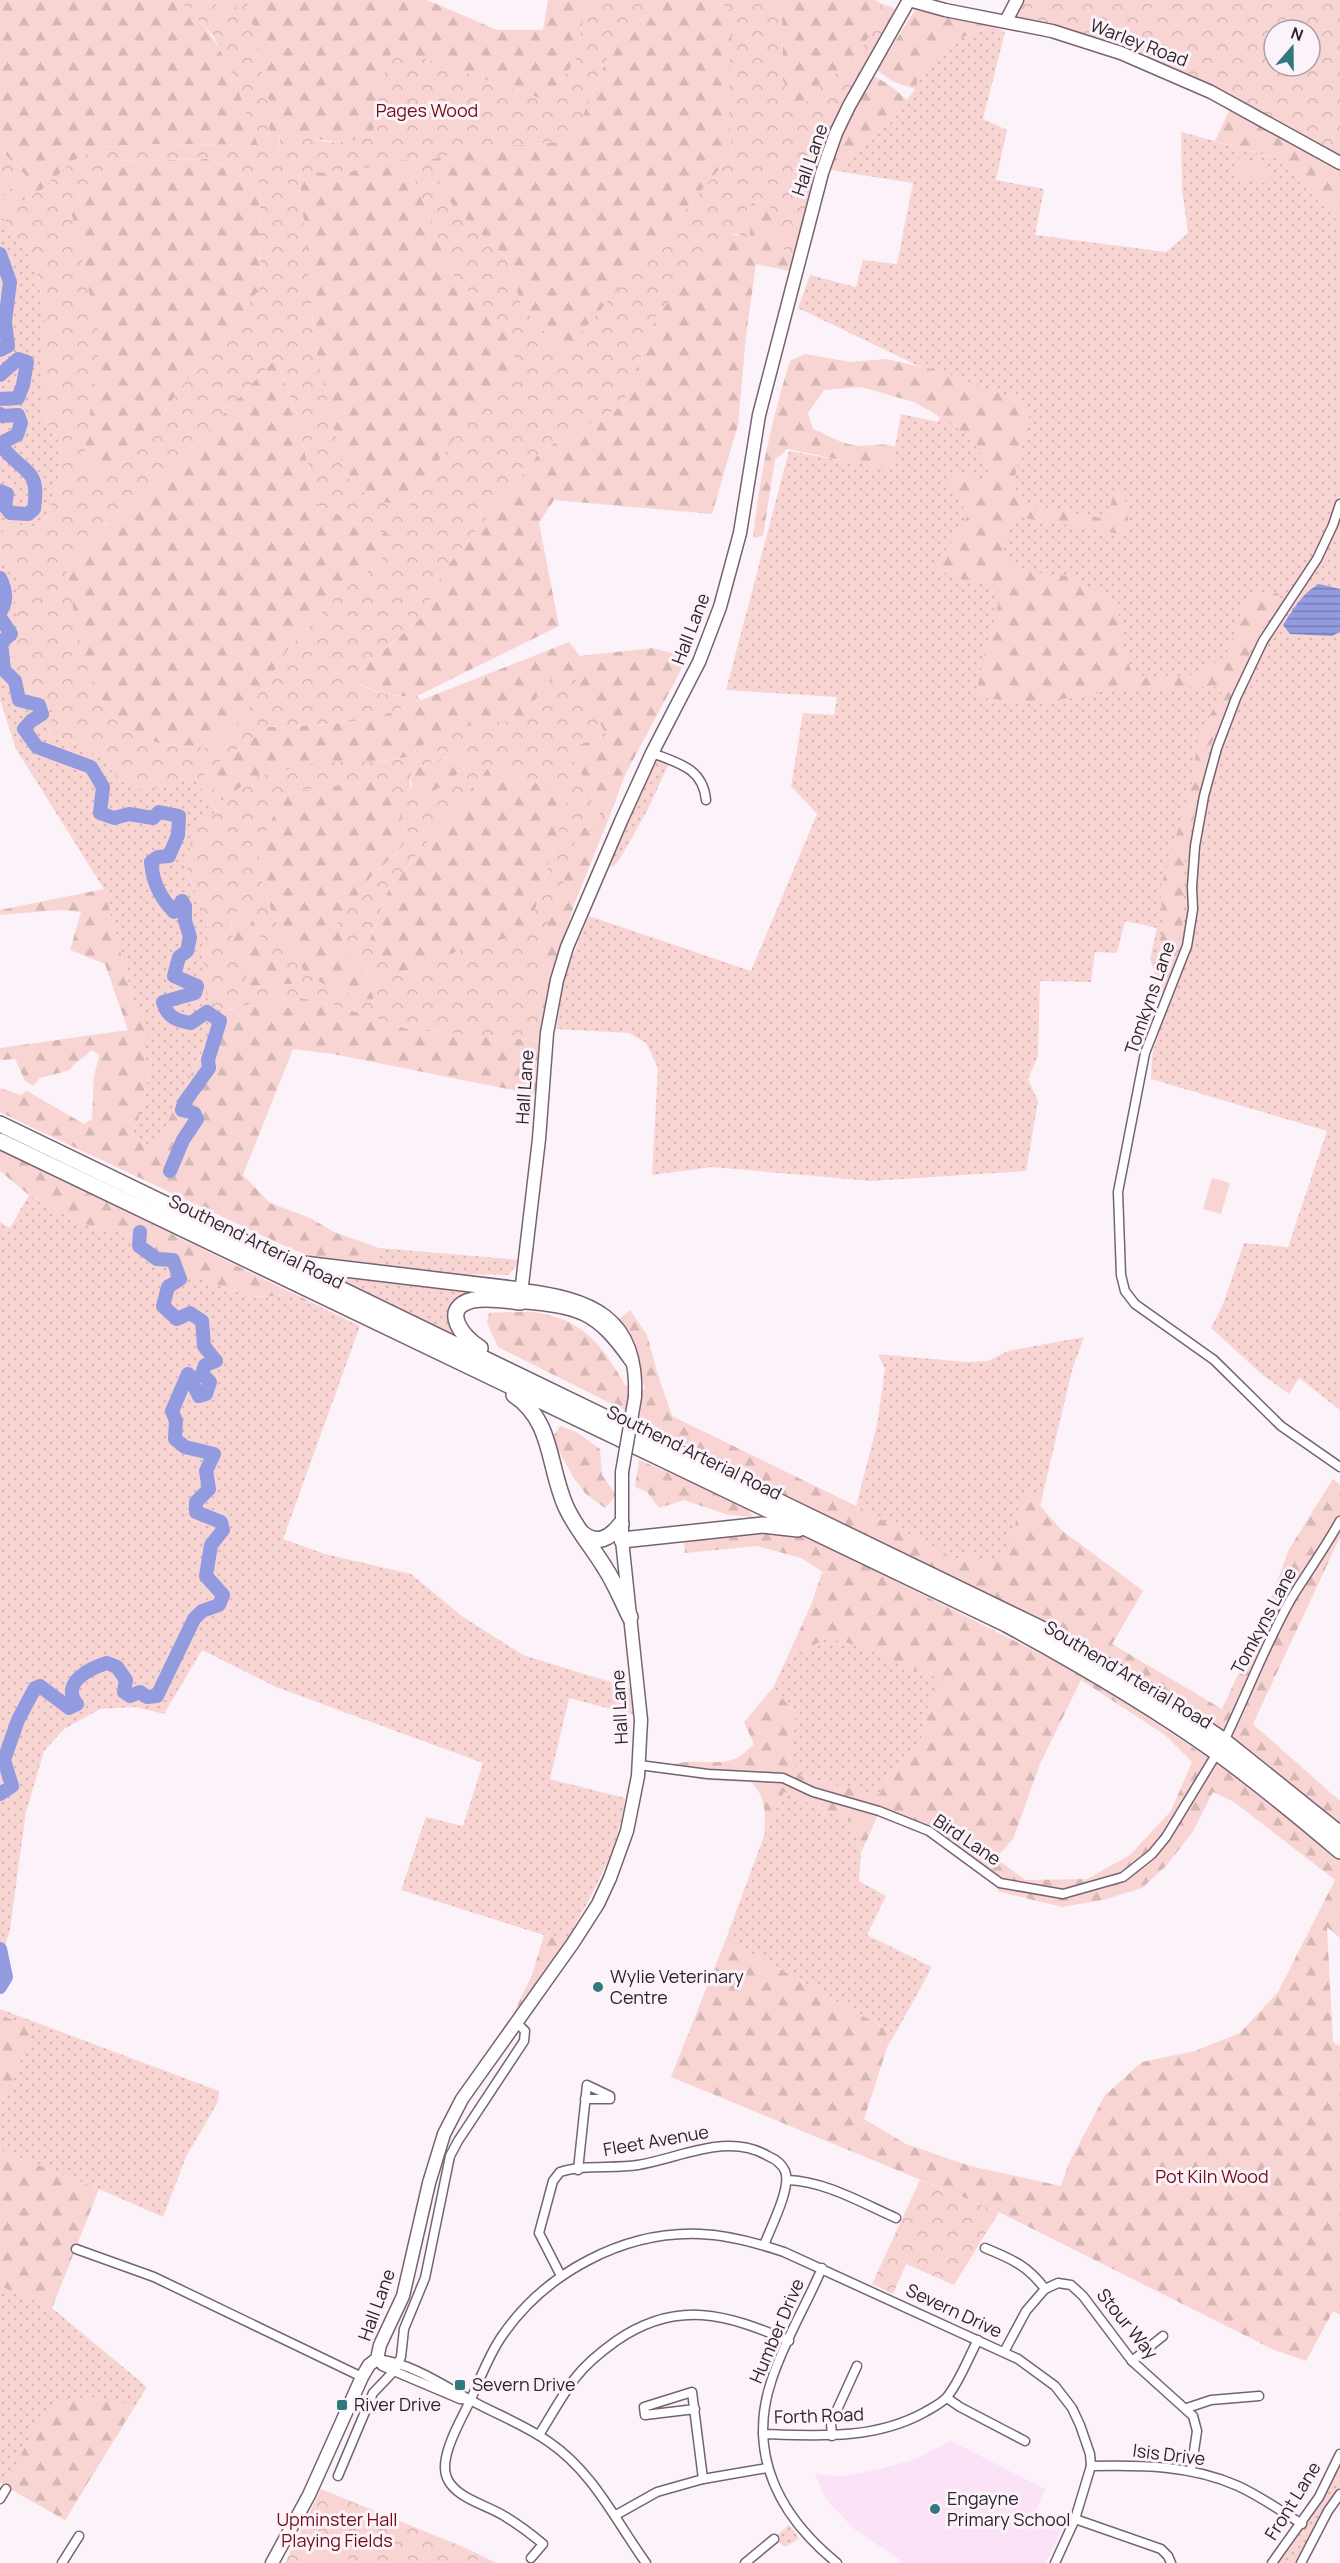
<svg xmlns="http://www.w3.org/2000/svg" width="1340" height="2563" font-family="Manrope,sans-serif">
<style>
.built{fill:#fbe2f7}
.grass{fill:url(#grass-dots)}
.forest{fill:url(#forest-firs);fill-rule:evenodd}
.park{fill:url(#park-crowns);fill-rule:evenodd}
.pitch{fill:#f8d5d2}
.water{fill:url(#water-rules)}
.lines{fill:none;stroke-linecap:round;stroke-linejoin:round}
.river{stroke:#929ae0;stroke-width:14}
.street-casing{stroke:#776274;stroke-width:11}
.secondary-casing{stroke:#776274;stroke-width:15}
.highway-casing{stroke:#776274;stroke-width:18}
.street{stroke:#fff;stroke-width:8}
.secondary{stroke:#fff;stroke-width:12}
.highway{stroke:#fff;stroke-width:15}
.secondary-bridge-casing{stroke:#776274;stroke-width:15;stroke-linecap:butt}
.secondary-bridge{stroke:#fff;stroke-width:12}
.poi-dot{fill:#30797d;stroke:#fcf2fa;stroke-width:2}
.labels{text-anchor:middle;stroke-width:6;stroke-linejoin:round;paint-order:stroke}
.street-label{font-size:18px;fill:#2d242c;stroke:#fcf2fa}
.park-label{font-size:18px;fill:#720d15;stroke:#fcf2fa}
.poi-label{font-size:18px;fill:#2d242c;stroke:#fcf2fa;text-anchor:start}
</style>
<defs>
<pattern id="grass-dots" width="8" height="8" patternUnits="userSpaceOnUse" patternTransform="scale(1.5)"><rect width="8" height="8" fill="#f8d5d2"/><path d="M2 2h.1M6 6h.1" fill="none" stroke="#d5b7b4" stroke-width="1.8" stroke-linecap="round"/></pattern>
<pattern id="forest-firs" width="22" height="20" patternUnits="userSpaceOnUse" patternTransform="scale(1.5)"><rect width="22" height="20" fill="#f8d5d2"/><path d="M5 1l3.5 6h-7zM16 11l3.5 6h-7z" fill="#d5b7b4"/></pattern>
<pattern id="park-crowns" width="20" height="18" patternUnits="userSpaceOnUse" patternTransform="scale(1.5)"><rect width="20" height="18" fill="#f8d5d2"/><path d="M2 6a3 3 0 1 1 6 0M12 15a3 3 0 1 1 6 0" fill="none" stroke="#d5b7b4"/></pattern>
<pattern id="water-rules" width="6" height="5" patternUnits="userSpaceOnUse" patternTransform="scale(1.5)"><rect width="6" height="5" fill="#929ae0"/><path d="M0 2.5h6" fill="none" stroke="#787db6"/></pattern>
</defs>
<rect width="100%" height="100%" fill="#fcf2fa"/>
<polygon class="built" points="951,2441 1045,2489 1032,2519 1061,2530 1046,2563 905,2563 854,2529 825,2498 815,2474 841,2476 876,2470 916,2459"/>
<g class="grass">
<polygon points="992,26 1005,32 983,119 1007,130 996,180 1044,189 1035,235 1166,252 1188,233 1182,189 1181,132 1277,158 1340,223 1340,1410 1299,1378 1289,1394 1264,1376 1211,1328 1223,1304 1244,1243 1288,1247 1327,1131 1151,1079 1152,1055 1167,1006 1150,959 1157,928 1125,921 1117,953 1095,952 1091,982 1040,981 1038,1056 1028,1079 1038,1101 1026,1171 871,1181 712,1167 652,1175 658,1068 646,1043 629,1033 556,1029 566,972 589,916 751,971 817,814 791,786 803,713 834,715 837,697 726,690 789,451 891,469 901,414 938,422 954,383 798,308 810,275 856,287 863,260 897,264 913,183 842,172 853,154 893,120 915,89 921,70 953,41"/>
<polygon points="0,214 27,252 36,270 45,318 44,418 61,444 58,480 44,527 5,524 0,555 19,580 15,599 19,629 9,668 30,693 53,711 48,737 80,744 104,760 117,777 156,788 193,777 217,812 187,872 208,921 202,954 223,1011 231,1010 222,1036 204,1048 156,1149 131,1136 138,1121 149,1074 141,1043 144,1020 135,1007 104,889 16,749 0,700"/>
<path d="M661 761 669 763 648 809 621 857 613 867 609 865C623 831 634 792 656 762Z"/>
<path d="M29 1195 78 1222 118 1232 191 1276 251 1297 290 1295 360 1326 283 1539 325 1554 411 1574 463 1617 523 1655 633 1689 634 1715 569 1698 550 1779 625 1798C619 1851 592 1894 567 1940L544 1935 401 1890 426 1817 463 1826 483 1763 276 1687 202 1650 164 1714 136 1707 100 1709 64 1729 44 1751 26 1812 10 1929 0 1964V1222L10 1228Z"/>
<polygon points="379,1248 521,1260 508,1275 465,1274 375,1264"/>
<polygon points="317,1271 493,1290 470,1293 451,1307 450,1328 462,1342"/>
<polygon points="1084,1337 1072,1370 1040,1506 1061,1530 1143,1591 1112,1644 856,1506 877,1425 885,1369 878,1354 965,1362 988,1361 1008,1351"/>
<polygon points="827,1638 876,1650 943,1679 925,1714 921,1741 888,1777 879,1796 801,1776 789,1757 796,1713 773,1688 786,1660"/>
<polygon points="784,1792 853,1822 861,1853 859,1881 886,1896 867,1935 932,1967 895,2034 726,1939 764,1836"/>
<polygon points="0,2009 219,2091 218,2102 186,2157 163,2217 99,2189 0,2150 0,2107 34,2028 0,2015"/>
<polygon points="0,2286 52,2308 147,2387 65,2520 0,2483"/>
<polygon points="1340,2458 1340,2487 1325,2507 1298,2563 1276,2563"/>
<polygon points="789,2525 799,2538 786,2547 776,2541 776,2536"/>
</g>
<g class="forest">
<path d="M0 0H179C225 39 239 90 258 145L144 144 101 147 41 190 8 209 1 198 25 175 0 149Z"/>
<path d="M210 0H427L497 30H543L548 0H587L575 62 545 100 399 50 391 52 373 134C344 149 316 139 287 131L279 139 278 150 270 148 269 126 273 116 263 79 257 38 247 11 236 9 226 13Z"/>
<polygon points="667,0 714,0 734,11 728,97 732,154 564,354 522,307 506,257 455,210 427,160 487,147 572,141 615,40"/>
<polygon points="779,0 875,0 880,3 880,18 855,60 821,84 803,105 793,105 783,80 782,18 777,7"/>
<polygon points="915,10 992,26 953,41 921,70 915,89 892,81 877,70"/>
<polygon points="873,75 892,87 907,100 893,120 853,154 842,172 829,169 852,111"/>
<polygon points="1232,104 1340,112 1340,223 1277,158 1215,141"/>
<polygon points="207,159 259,183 261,287 228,333 178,391 144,444 108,476 83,465 88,425 71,211 88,185 116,161"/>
<polygon points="396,160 407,160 451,274 515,337 514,382 454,438 408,508 371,499 344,473 315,346 299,170 340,174"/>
<path d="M761 200 770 204 790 271 756 264 746 335 738 425 712 514 554 500 539 523 559 626 417 696C397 698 374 692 356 682L363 668 422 617 443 571 541 451 622 406 656 317 725 231 738 236 750 230 744 215 751 204Z"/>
<path d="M805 354 851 362 886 359 940 371 1014 399 1030 413 1012 489 1021 504 1107 519 1115 487 1123 489 1129 524 1125 535 1019 517 1010 526 1002 547 1009 565 1030 572 1069 576 1109 598 1121 619 1122 646 1134 678 1191 675 1225 658 1248 597 1278 593 1282 600 1257 636 1210 747 1197 799 1185 862 1183 921 1175 962 1162 969 1154 961 1164 926 1160 889 1192 783 1198 738 1222 693 1215 687 1113 689 1075 698 1024 702 976 697 983 660 1000 599 998 587 951 576 935 568C945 548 959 534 968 515L950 486 951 475 964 472 984 487 990 475 977 444 952 424 914 402 861 387 824 390 808 413 813 429C826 434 840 443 853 445 869 448 880 441 895 447L891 470 787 449 775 460 763 536 753 538C759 477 772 419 790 361Z"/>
<polygon points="276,358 296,412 316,503 354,522 396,536 379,563 340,593 290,647 239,723 210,748 163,745 124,730 100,698 81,654 66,570 113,516 174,467"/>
<polygon points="569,642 580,656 653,648 685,657 680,672 625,775 609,818 593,813 591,792 572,757 577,745 607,736 590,708 541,685 530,715 522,720 428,741 409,757 253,778 222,801 203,773 268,727 331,724 373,719"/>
<path d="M457 753 465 761 466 767C451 779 433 798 412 794L411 774 421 766Z"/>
<polygon points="489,767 567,794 565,810 528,933 464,949 395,975 370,939 389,888"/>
<path d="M386 778 408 838 397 853 372 875 365 973 379 983 373 1001C353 994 329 989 312 978 288 961 252 876 260 848 265 830 277 811 285 793Z"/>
<polygon points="591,825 597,830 600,840 574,905 549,987 538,982 545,963 538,948 560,893 579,830"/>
<path d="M104 889 135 1007 144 1020 148 1036 141 1043 149 1074 138 1121 131 1136 155 1148 204 1048 222 1036 231 1010 241 1005 257 1002 301 998 338 1006 407 1029 540 1041 537 1095 333 1054 293 1049 243 1175 270 1203 310 1218 334 1232 379 1248 375 1264 311 1256 291 1249 31 1127 0 1112V1088L20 1095 27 1091 84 1124 92 1119C94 1094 91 1079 100 1055L91 1050C84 1059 75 1061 70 1070L40 1078 33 1086 25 1081 15 1059 0 1060V1048L128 1030 105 964 70 950 81 912 60 910 0 915V910Z"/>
<path d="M239 911 250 914 265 947 295 984 251 987C239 966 229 940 232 915Z"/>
<polygon points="0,1150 360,1326 290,1295 251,1297 191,1276 118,1232 80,1223 29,1195 0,1171"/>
<path d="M630 1310 647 1335 657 1372 672 1416 856 1506 955 1559 966 1555 994 1562 1008 1547 1025 1494 1043 1492 1040 1506 1061 1530 1143 1591 1112 1644 1222 1709 1262 1623 1289 1549 1333 1479 1340 1485V1537L1253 1724 1340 1801V1823L1210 1720 1140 1674 1065 1632 718 1462 644 1420 498 1347 487 1323 489 1313C506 1313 524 1310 540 1313 585 1321 605 1349 625 1385L645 1389C636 1361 638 1345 619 1319Z"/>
<polygon points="560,1426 576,1432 600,1449 602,1475 616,1495 605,1508 585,1493 573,1477 552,1438"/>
<polygon points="639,1460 746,1506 753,1517 728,1515 684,1500 659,1508 647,1492 635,1487"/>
<path d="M729 1532 792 1533 808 1537 1061 1664 1105 1689 1213 1761 1284 1815 1340 1861V1938L1327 1927 1333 2042 1340 2046V2315L1333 2311 1306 2361 1274 2350 999 2212 671 2077 726 1939 895 2034 888 2045 864 2119 906 2144 970 2166 1061 2186 1068 2165 1105 2095 1142 2062 1195 2051 1240 2033 1278 1992 1335 1880 1234 1802 1213 1792 1192 1833 1166 1866 1142 1888 1103 1900 1062 1907 997 1891 1000 1883 928 1833 878 1815 861 1853 853 1822 784 1792 764 1836C766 1815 766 1796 751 1782L715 1781 652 1772C661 1769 670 1764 679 1763 710 1758 729 1772 754 1744L744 1722 773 1688 796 1713 789 1757 801 1776 879 1795 888 1777 921 1741 925 1714 940 1679 890 1660 876 1650 827 1638 786 1660 811 1605 822 1573 826 1574 801 1558 757 1546 685 1553 684 1537ZM1081 1680 1165 1735 1192 1762 1171 1811 1130 1855 1087 1879 1025 1880 996 1858 1013 1839 1040 1764Z"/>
<polygon points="544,1935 567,1940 506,2029 532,1975"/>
<polygon points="0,2015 35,2028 0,2107"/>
<polygon points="0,2150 99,2189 52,2308 0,2286"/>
<polygon points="94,2397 135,2405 65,2520 2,2484 17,2463 38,2420 64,2399"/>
</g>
<g class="park">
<path d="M179 0H210L226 13 236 9V0H248L247 11 257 38 263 79 273 116 269 126 271 148 278 150 281 133C294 128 309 138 322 141 337 144 359 141 373 134L378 95 391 52 399 50 545 100 575 62 587 0H667L615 40 572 141 487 147 428 160 455 210 506 257 522 307 564 353 732 154 728 97 733 11 714 0H779L777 7 782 18 783 80 793 105H803L821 84 855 60 880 18V3L894 8 896 16 845 104 790 271 770 205 761 200 751 204 744 215 750 230V237L725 232 656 317 622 406 541 451 443 571 422 617 363 668 356 682C373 693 397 698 417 696L421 700 373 719 331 724 268 727 203 773 222 801 253 778 317 762 383 761 409 757 428 741 445 730 484 723 522 720 530 715 541 685 553 678 573 674 607 736 577 745 572 757 591 792 593 812 609 818 600 840 597 830 591 825 579 830 560 893 538 948 545 962 538 982 549 987 540 1041 407 1029 338 1006 301 998 257 1002 223 1011 207 998 202 954 208 921 187 872 192 826 217 811 193 778 156 788 134 790 117 777 104 760 80 744 48 737 53 711 30 693 9 668 19 629 15 599 19 580 0 556 4 524 44 527 58 480 61 444 44 418 42 372 45 318 36 270 27 252 0 214V149L25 175 1 198 8 209 41 190 74 160 101 147 144 144 258 145 235 81 213 35ZM207 159 259 183 261 287 228 333 178 391 144 444 108 476 83 465 100 341 71 211 88 185 116 161ZM407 160 451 274 515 337 514 382 454 438 408 508 371 499 344 473 315 346 299 171 340 174 396 161ZM276 358 296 412 316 503 354 522 395 537 379 563 340 593 290 647 239 723 210 748 163 745 124 730 100 698 82 654 66 570 113 516 174 467ZM457 753 465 761 466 767C451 779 433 798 413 794L410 784 411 774 421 766ZM489 767 567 794 565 810 528 933 464 949 395 975 370 939 389 888ZM386 778 408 838 397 853 372 875 336 926C347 953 355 966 379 983L372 1000C353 994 328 989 312 977 288 961 252 876 260 848 265 829 277 811 285 793ZM239 911 250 914 265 947 294 984 252 987C239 966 229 940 232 915Z"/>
<path d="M1019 0H1340V166L1327 155 1128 56 1006 21ZM1274 30H1310V66H1274Z"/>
<polygon points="920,2180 999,2212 954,2285 906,2264 893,2294 872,2284"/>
<polygon points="321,2489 468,2549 496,2563 285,2563"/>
</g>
<g class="pitch">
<polygon points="1237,158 1272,167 1268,184 1232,175"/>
<polygon points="1212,1178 1230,1183 1221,1214 1203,1209"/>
<polygon points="319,2541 356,2563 306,2563"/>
</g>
<path class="water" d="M1319 584 1340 589V632L1332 636 1290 634 1283 625C1293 610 1302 593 1319 584Z"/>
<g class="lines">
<g class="river">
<polyline points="0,254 10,282 5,322 8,346 0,350"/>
<polyline points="0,375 18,359 27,362 23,385 18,398 0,399"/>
<path d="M0 414 2 416 18 415 21 423 17 435 5 441 4 449C26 475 40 469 34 509L28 514 10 513 5 506 7 494 0 491"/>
<path d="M0 578C6 590 8 601 0 612"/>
<path d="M0 617 11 634 1 642 4 670 15 681 19 700 39 705 42 714 31 721 24 729 37 747 91 767 103 787 100 813 114 818 129 814 153 818 159 812 179 816 178 835 169 856 158 857 151 862C153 883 160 897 174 912L182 901 185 906V921L190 937 187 951 179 957 174 976 197 986 195 993 163 1002C167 1017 177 1021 191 1023L207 1012 220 1021 208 1060 209 1068 184 1103 182 1110 194 1113 197 1119 183 1140 170 1171"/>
<path d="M0 1794 12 1786 4 1760 18 1720 35 1688 40 1686 69 1708 77 1704C60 1683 90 1668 107 1663L117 1667 126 1680 124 1692 130 1696 140 1692 147 1697 157 1696 194 1619 202 1611 219 1605 223 1595 206 1576 211 1545 223 1530 221 1522 196 1512V1502L209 1489 206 1471 214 1454 185 1447 175 1439 176 1421 172 1411 188 1374 199 1396 206 1394 210 1382 202 1374 205 1365 216 1361 204 1346 202 1321 190 1313 177 1319 163 1306 168 1287 180 1279 173 1260 157 1259 139 1246 140 1232"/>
<polyline points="0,1949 6,1977 0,1987"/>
</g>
<defs>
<g id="street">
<polyline points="1340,504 1333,525 1317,559 1263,641 1236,698 1217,748 1204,796 1195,846 1192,887 1193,909 1187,946 1145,1053 1118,1192 1121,1275 1125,1291 1135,1304 1214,1360 1281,1426 1340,1467"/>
<path d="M652 753C678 763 703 768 706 800"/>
<path d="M1224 1741C1247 1694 1265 1645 1291 1599 1307 1573 1325 1548 1340 1521"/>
<polyline points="639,1765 708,1774 783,1778 813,1792 879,1811 929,1831 1000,1883 1063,1894 1123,1877 1152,1854 1166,1837 1217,1753"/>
<polyline points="578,2170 587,2085 610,2096 610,2099 585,2099"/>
<path d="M787 2180C825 2181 862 2203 896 2218"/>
<path d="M985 2248C1012 2259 1028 2266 1045 2289"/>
<polyline points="76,2249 154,2277 362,2377"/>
<path d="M822 2268C806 2306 783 2343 771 2382 747 2455 780 2517 837 2563"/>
<path d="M561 2276 539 2233 553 2181 560 2172C584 2164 613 2169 638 2165 681 2158 727 2132 768 2156 775 2159 782 2164 785 2171 792 2187 770 2229 764 2245"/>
<polyline points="1004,2352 1026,2311 1045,2289 1058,2283 1071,2285 1083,2296 1132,2361 1193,2416 1197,2431 1191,2471"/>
<path d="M377 2359C411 2363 443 2385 472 2401 498 2415 525 2425 549 2442 594 2473 615 2520 646 2563"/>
<polyline points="377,2359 382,2366 460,2399 470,2400"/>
<polyline points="1132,2361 1163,2336"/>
<polyline points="947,2398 960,2407 1025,2441"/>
<polyline points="1187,2408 1211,2400 1259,2396"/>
<polyline points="695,2409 645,2415 644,2407 692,2392 703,2479"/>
<path d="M763 2434C818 2436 875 2440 925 2412 932 2408 942 2403 947 2397 960 2381 968 2358 978 2340"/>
<path d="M539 2435C551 2416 562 2395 576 2377 587 2363 602 2351 616 2341 677 2299 727 2314 789 2341"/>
<polyline points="832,2436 831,2423 857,2366"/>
<path d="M1091 2466C1142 2465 1191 2465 1238 2486 1260 2496 1281 2511 1302 2524"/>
<polyline points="338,2476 373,2393 394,2371 401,2357 404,2329 425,2278 450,2156 458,2141 524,2041 525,2031 516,2022"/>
<polyline points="0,2499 6,2489"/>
<polyline points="616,2515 657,2492 703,2479 767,2468"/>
<polyline points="1075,2519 1161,2549 1168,2556 1171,2563"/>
<path d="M531 2558 543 2544C531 2534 519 2525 506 2517 488 2505 456 2499 447 2478 438 2458 461 2420 470 2401 480 2380 488 2356 502 2336 545 2273 623 2231 700 2234 729 2235 757 2243 784 2252L1018 2359 1055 2386 1072 2408 1080 2425 1090 2454 1091 2466 1075 2519 1055 2563"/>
<polyline points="62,2563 79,2536"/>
<polyline points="745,2563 774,2539"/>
<polyline points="1272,2563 1319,2497 1340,2454"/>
<polyline points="1301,2563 1328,2511 1340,2494"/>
</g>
<g id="secondary">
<polyline points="909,0 945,10 1052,31 1121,53 1211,92 1340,163"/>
<polyline points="1006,21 1017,0"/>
<path d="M521 1290C590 1298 639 1316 635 1397"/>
<path d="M631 1361C596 1311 579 1307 520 1302L539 1139 547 1033 557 980 567 947 621 821 652 753 699 662 720 607 740 533 759 415 822 173 836 133 849 106 909 0"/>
<polyline points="272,2563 309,2495 362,2377 369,2365 377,2359 380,2345 403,2296 429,2183 444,2134 462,2099 573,1943 598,1904 610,1878 627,1831 638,1776 641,1720 622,1540 622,1472"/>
</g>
<g id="highway">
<polyline points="0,1124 1054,1635 1160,1697 1224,1741 1340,1834"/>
<path d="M0 1141 1006 1624C1078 1663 1149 1704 1216 1752 1259 1783 1300 1817 1340 1851"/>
<polyline points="303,1264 521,1290"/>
<path d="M480 1348C463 1338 439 1308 473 1300 488 1297 505 1300 520 1302"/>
<path d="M514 1395C554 1421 548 1470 567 1509 577 1530 593 1548 605 1568 615 1583 622 1601 630 1617"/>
<path d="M582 1533C597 1546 610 1538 621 1524"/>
<polyline points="622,1540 763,1525 798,1529"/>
</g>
</defs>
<use href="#street" class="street-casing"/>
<use href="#secondary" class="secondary-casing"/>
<use href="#highway" class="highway-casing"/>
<use href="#street" class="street"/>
<use href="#secondary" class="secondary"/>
<use href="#highway" class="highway"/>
<defs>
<polyline id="secondary-bridge" points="622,1472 635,1397"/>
</defs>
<use href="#secondary-bridge" class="secondary-bridge-casing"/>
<use href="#secondary-bridge" class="secondary-bridge"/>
</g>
<g class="poi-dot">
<circle cx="598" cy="1987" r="6"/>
<rect x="454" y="2379" width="12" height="12" rx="3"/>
<rect x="336" y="2399" width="12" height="12" rx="3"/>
<circle cx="935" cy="2509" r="6"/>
</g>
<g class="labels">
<g class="street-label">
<text transform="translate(1139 43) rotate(21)" y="6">Warley Road</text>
<text transform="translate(810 160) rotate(-71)" y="6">Hall Lane</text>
<text transform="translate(691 629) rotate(-69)" y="6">Hall Lane</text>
<text transform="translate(1150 998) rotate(-71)" y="6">Tomkyns Lane</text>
<text transform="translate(525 1087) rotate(-86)" y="6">Hall Lane</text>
<text transform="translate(256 1242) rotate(26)" y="6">Southend Arterial Road</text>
<text transform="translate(694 1453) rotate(26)" y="6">Southend Arterial Road</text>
<text transform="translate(1264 1621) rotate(-62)" y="6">Tomkyns Lane</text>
<text transform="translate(1128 1675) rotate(31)" y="6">Southend Arterial Road</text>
<text transform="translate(620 1707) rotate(-93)" y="6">Hall Lane</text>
<text transform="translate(967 1840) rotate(34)" y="6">Bird Lane</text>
<text transform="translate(656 2141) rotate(-10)" y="6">Fleet Avenue</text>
<text transform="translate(377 2305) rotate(-70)" y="6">Hall Lane</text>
<text transform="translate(954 2311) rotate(25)" y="6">Severn Drive</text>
<text transform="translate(1127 2324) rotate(51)" y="6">Stour Way</text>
<text transform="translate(777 2331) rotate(-67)" y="6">Humber Drive</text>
<text transform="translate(819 2416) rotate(-2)" y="6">Forth Road</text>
<text transform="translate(1169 2455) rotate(7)" y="6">Isis Drive</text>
<text transform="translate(1293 2501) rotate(-58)" y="6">Front Lane</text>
</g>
<g class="park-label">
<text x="427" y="117">Pages Wood</text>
<text x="1212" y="2183">Pot Kiln Wood</text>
<text x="337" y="2526">Upminster Hall<tspan x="337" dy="21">Playing Fields</tspan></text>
</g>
<g class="poi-label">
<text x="610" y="1983">Wylie Veterinary<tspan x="610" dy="21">Centre</tspan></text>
<text x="472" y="2391">Severn Drive</text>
<text x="354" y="2411">River Drive</text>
<text x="947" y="2505">Engayne<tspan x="947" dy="21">Primary School</tspan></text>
</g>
</g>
<g transform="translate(1292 48) rotate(20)"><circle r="28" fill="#fcf2fa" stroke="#a9a0a8" stroke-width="1.5"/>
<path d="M0-4.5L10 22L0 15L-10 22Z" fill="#30797d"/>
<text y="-9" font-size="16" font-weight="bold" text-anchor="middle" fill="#2d242c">N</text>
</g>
</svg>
